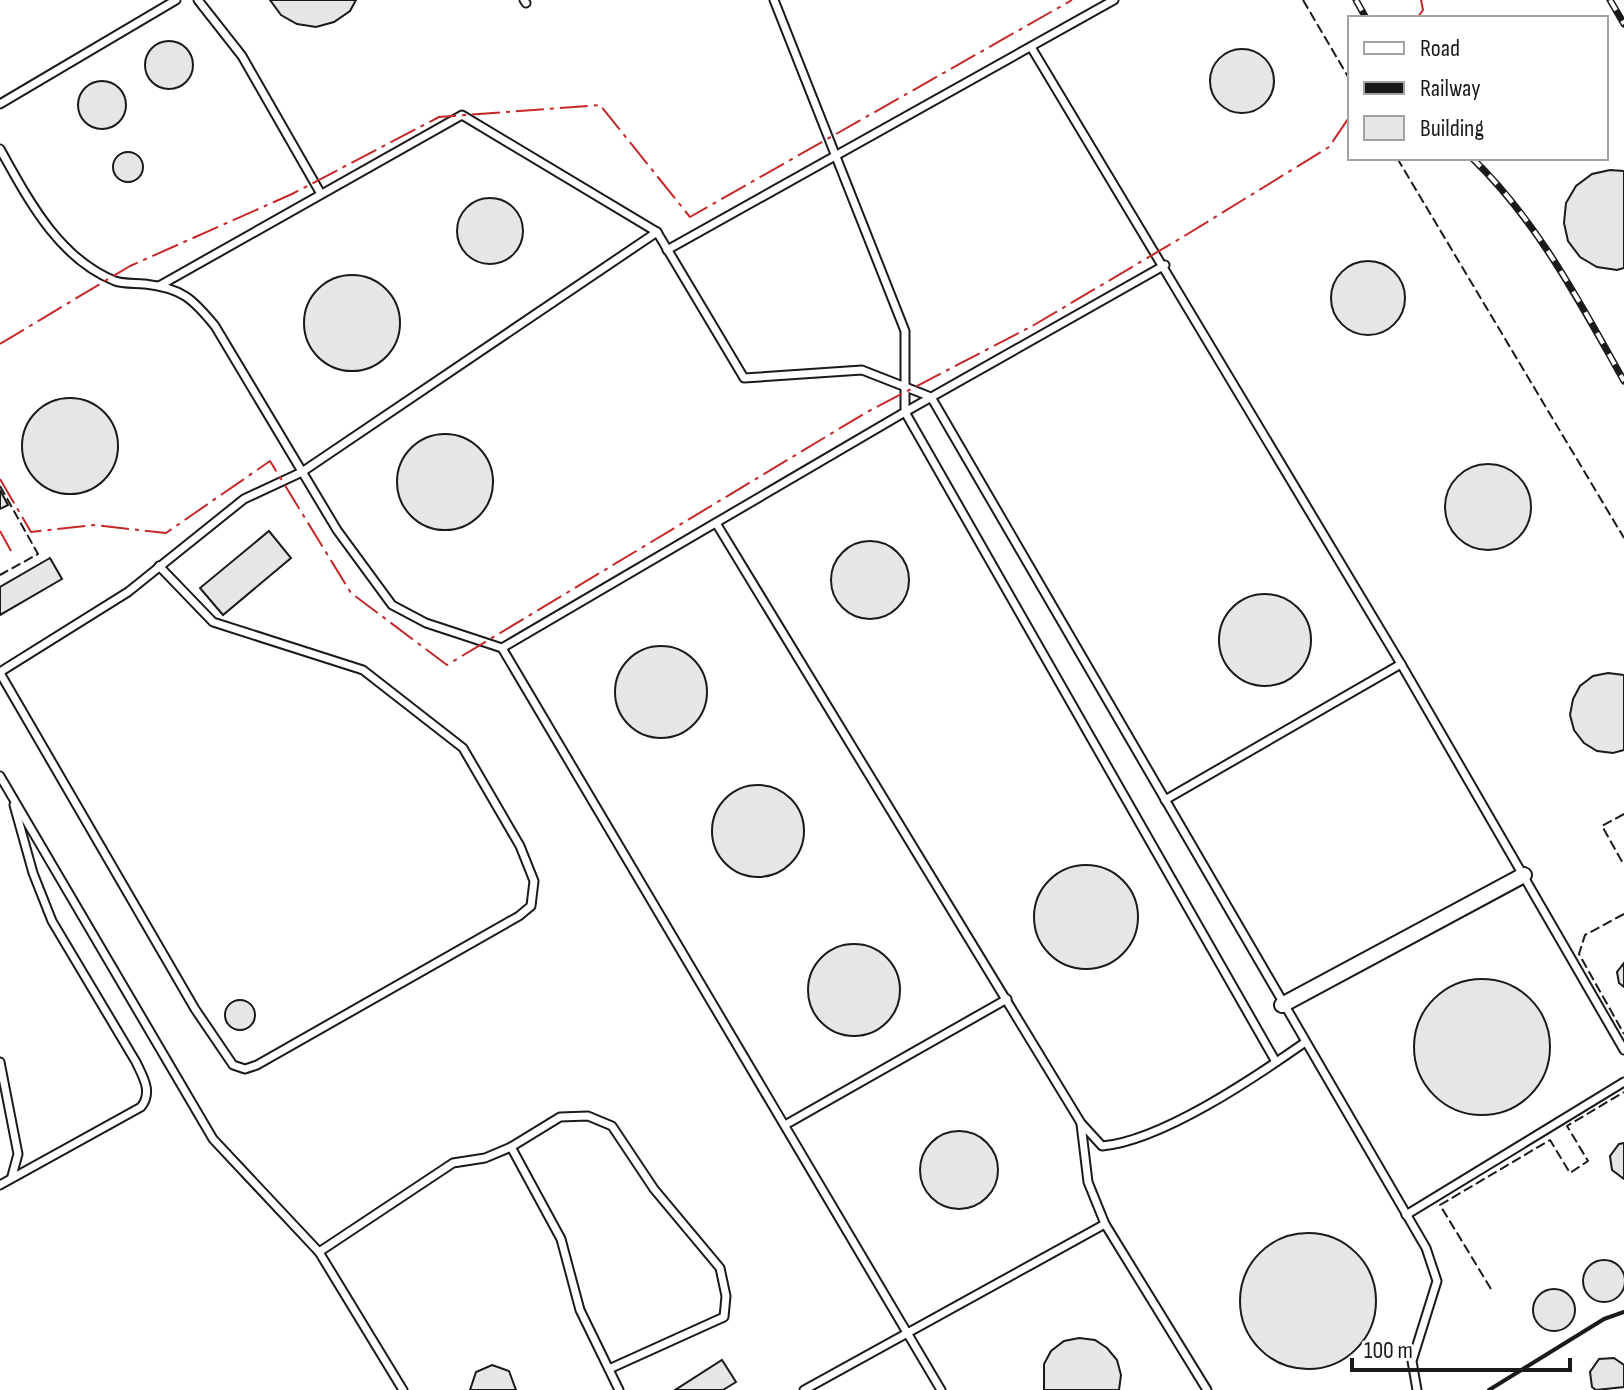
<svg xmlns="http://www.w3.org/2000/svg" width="1624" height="1390" viewBox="0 0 1624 1390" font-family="'Sofia Sans Condensed',sans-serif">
  <rect width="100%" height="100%" fill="#fff"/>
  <g fill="#e6e6e6" stroke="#1a1a1a" stroke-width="2">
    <path d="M270,0H356L350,11L334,22L316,27L297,24L281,15Z"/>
    <circle cx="169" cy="65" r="24"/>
    <circle cx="1242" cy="81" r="32"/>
    <circle cx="102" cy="105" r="24"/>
    <circle cx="128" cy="167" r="15"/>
    <path d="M1610,170L1624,171V268L1617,270L1597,267L1580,257L1568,241L1564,223L1566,203L1576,186L1592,174Z"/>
    <circle cx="490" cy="231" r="33"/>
    <circle cx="1368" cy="298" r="37"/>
    <circle cx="352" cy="323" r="48"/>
    <circle cx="70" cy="446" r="48"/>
    <circle cx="445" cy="482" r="48"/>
    <circle cx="1488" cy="507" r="43"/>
    <path d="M0,490L8,505L0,509Z"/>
    <path d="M269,531L291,558L223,615L200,588Z"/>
    <circle cx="870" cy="580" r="39"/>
    <path d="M50,558L62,579L0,615V587Z"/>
    <circle cx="1265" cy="640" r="46"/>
    <circle cx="661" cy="692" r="46"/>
    <path d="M1608,673L1624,675V750L1613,753L1597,751L1584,743L1574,730L1570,715L1573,699L1580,686L1593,676Z"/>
    <circle cx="758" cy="831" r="46"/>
    <circle cx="1086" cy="917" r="52"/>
    <circle cx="854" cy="990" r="46"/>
    <path d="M1624,963V987L1619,983L1617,972Z"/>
    <circle cx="1482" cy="1047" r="68"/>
    <circle cx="240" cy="1015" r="15"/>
    <circle cx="959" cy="1170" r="39"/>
    <path d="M1624,1143V1179L1612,1170L1610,1156L1619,1144Z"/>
    <circle cx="1308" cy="1301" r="68"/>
    <circle cx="1604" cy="1281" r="21"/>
    <circle cx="1554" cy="1310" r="21"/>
    <path d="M1079,1338L1095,1340L1107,1348L1117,1360L1121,1375L1119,1390H1044V1364L1051,1351L1064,1341Z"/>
    <path d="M1614,1358L1624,1365V1387L1596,1390L1592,1387L1590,1372L1599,1359Z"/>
    <path d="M722,1360L736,1382L723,1390H675Z"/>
    <path d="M492,1365L509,1371L516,1390H470L476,1372Z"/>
  </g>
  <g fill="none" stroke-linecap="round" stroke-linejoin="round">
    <g stroke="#1a1a1a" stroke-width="11">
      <g id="service">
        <path d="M198,0L242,56L321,194"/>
        <path d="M524,0L526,3"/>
        <path d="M774,0L905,331V412L1276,1062"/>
        <path d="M1031,47L1401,664L1624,1050"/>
        <path d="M0,104L176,0"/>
        <path d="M0,149C28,199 58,258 115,281C123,284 135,283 145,284C182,288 193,299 215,326L337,530L392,605L426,623L502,648L941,1390"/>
        <path d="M667,250L1114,0"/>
        <path d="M159,286L462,115L657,232L744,378L862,370L931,397L1426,1248L1437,1281L1412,1361L1417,1390"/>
        <path d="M716,523L1081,1123L1102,1146C1161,1141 1254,1078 1304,1043"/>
        <path d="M502,648L905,412L1165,265"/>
        <path d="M0,672L128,592L244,499L302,472L657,232"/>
        <path d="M0,673L195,1009L233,1065L245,1069L257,1065L519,916L531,906L534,881L520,846L463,748L363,670L213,622L159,566"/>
        <path d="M0,776L213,1139L319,1252L403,1390"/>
        <path d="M1165,800L1401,664"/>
        <path d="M0,1062L18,1154L12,1176"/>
        <path d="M1081,1124L1088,1182L1105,1224L1207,1390"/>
        <path d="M785,1125L1007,999"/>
        <path d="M511,1147L560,1117L588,1116L612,1126L654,1189L720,1268L726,1296L724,1317L609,1369"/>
        <path d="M0,1185L141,1107C153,1092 143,1077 136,1062L52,921L33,873L14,805"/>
        <path d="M1406,1215L1624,1082"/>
        <path d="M319,1252L453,1163L485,1158L511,1147L561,1239L580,1310L619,1390"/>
        <path d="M804,1390L1105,1224"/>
      </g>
    </g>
    <g stroke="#1a1a1a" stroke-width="18">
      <path id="minor" d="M1282,1005L1524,875"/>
    </g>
    <use href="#service" stroke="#fff" stroke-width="7"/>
    <use href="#minor" stroke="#fff" stroke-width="14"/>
    <g stroke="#1a1a1a" stroke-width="7">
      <g id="rail">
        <path d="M1356,0L1366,18"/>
        <path d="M1610,0L1624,24"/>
        <path d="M1472,158C1538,222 1579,301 1624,381"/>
      </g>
    </g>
    <use href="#rail" stroke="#fff" stroke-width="4" stroke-dasharray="12" stroke-linecap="butt"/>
    <g stroke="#1a1a1a" stroke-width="2" stroke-dasharray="10 4" stroke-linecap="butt">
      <path d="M1303,0L1350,80"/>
      <path d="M1397,158L1624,538"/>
      <path d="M0,486L38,554L0,575"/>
      <path d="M1624,814L1602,826L1624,865"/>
      <path d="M1624,914L1585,935L1579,954L1624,1034"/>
      <path d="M1491,1289L1440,1205L1550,1140L1570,1173L1588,1161L1567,1126L1624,1092"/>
    </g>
    <path stroke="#1a1a1a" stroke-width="4" d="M1489,1390L1604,1319L1624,1312"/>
    <g stroke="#c62828" stroke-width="2" stroke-dasharray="28 6 4 6" stroke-linecap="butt">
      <path d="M1417,18L1423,10L1421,0"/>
      <path d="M0,344L130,266L292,194L439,117L600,105L690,217L1072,0"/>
      <path d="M0,479L31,532L94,525L166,533L270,461L351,593L447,665L867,412L1034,325L1186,235L1329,147L1350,116"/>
      <path d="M0,531L11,551"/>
    </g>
  </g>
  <rect x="1348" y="16" width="260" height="144" fill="#ffffff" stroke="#a3a3a3" stroke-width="2"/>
  <rect x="1364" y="42" width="40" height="12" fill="#ffffff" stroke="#a3a3a3" stroke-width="2"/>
  <text x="1420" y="56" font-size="24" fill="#1a1a1a">Road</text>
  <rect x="1364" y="82" width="40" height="12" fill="#1a1a1a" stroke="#a3a3a3" stroke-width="2"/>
  <text x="1420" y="96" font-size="24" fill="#1a1a1a">Railway</text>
  <rect x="1364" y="116" width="40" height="24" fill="#e6e6e6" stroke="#a3a3a3" stroke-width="2"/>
  <text x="1420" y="136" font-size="24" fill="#1a1a1a">Building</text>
  <path d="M1352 1358v12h218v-12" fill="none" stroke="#1a1a1a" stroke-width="4"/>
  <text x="1364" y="1358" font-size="24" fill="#1a1a1a" stroke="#ffffff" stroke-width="6" paint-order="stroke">100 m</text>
</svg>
